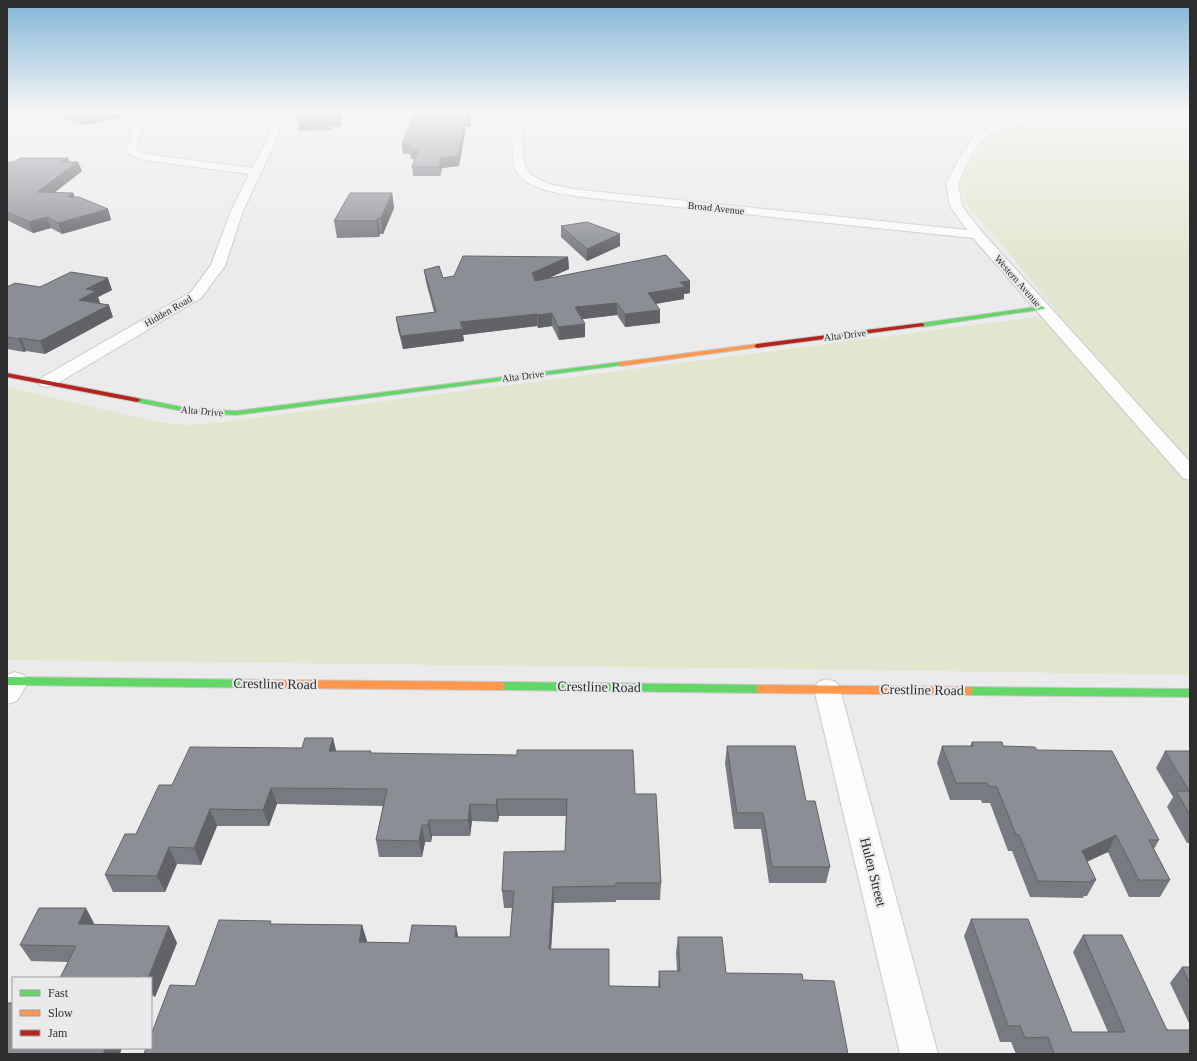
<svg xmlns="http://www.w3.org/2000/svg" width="1197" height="1061" viewBox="0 0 1197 1061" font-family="Georgia,serif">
  <rect width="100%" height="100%" fill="#ebebec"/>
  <path fill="#e1e7ce" d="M1067,111H1190V675L800,669L7,660V387L158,422L186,425L224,422L1059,314L996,237L964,203L961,184L983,139L1003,131Z"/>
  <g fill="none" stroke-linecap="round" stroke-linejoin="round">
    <g stroke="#c9c9ca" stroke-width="2">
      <g id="street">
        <path d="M138,111H147L136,148L138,151L145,154L252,168C260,153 276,129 270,111H279L281,116L280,127L276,140L243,211L225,266L201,298L53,386L47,387L41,386L38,382L41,378L191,292L211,265L231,211L249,174L143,160L130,155L126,148Z"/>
        <path d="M511,111H521C523,129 521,147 525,164C529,185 573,189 591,191L967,230L950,206L946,183L961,155L975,135L990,128L1047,111H1063L996,132L983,139L971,155L958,183L962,206L982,232L1190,462V480L1183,478L973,238L591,198C569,195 518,191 514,164C511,147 514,129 511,111Z"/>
        <path d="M15,672L24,675L28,682L17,701L7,704V675Z"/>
        <path d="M827,679L836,682L840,689L938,1054H900L814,689L818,682Z"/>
      </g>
    </g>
    <g stroke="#c9c9ca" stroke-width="2">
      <g id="fast">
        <path d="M1042,306L1045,308L1044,309L922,327L919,325L922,323Z"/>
        <path d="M621,362L623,363V365L236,415L187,412L137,402L133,400L137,398L187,408L236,411Z"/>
        <path d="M7,677L277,680L281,681L282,684L281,687L277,688L7,685Z"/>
        <path d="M500,682L761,685L765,686L766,689L765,692L761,693L500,690L496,689L495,686L496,683Z"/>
        <path d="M967,687L1190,689V697L967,695L963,694L961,691L963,688Z"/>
      </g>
    </g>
    <g stroke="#c9c9ca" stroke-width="2">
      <g id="slow">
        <path d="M757,344L760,346L759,347L621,366L618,364L621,362Z"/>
        <path d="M277,680L500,682L504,683L505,686L504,689L500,690L277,688L273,687L272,684L273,681Z"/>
        <path d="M761,685L967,687L971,688L973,691L971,694L967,695L761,693L757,692L756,689L757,686Z"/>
      </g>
    </g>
    <g stroke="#c9c9ca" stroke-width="2">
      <g id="jam">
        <path d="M922,323L924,324V326L757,348L754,346L757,344Z"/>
        <path d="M7,373L137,398L141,400L137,402L7,377Z"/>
      </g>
    </g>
    <use href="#street" fill="#fcfcfc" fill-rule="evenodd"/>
    <use href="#fast" fill="#63d668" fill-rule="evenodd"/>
    <use href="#slow" fill="#ff974d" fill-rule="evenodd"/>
    <use href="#jam" fill="#b3261e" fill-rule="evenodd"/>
  </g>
  <g fill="#787a81">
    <path d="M42,111H129L120,118L83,125Z"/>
    <path d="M297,111H342L340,127H331V130L299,131L298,122L299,116Z"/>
    <path d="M470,118L471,127H466L459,166L442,168L440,176H413L412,167L415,159H411L410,154H403L402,145Z"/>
    <path d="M78,162L82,171L54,193H73L75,197L108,209L111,220L62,234L51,228L33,233L7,220V164Z"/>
    <path d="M392,193L394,208L383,234H380L379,237L337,238L334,221Z"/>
    <path d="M561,226L620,234V246L587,261L561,237Z"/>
    <path d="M568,257L569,269L549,278L690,293L684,294V299L656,304L660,323L625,327L617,315L582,319L585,324V337L559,340L552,326L538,328L537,326L463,335L464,341L403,349L398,330L396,317L434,312L426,282L424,270L443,278L454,276Z"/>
    <path d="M7,287L112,290L98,297L100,303L113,317L45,354L26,351L24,352L7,349Z"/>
    <path d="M333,738L336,751H371V753L635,794L661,883L660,900H616V902L554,903L551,949L609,986L658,987L659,971H677L676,953L678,937L726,973L803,980L848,1054L195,986L272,924L362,925L367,942L409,943L456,926L458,937H510L512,908H504L502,891L565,851L566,816H499L498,822L472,821L470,836H432L431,842H425L422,857H379L376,840L383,806L277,804L269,826H217L201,865L177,864L165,892H113L105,875L172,785L302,748Z"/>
    <path d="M972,742L1037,750L1159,840L1154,849L1170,880L1160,897H1129L1108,852L1087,861L1096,880L1087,896H1084L1083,898L1030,897L1012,851H1008L990,803H982L981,800H950L937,763L942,746H970Z"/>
    <path d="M727,746L806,801L830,867L826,883H769L761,829H734L725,763Z"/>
    <path d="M1165,751H1190V843H1187L1167,807L1173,797L1156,768Z"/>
    <path d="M971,919L1072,1032H1108L1073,952L1083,935L1190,1054H1039L1038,1053L1016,1054L1011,1042H1000L964,936Z"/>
    <path d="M95,925L169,926L177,943L155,997L151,995V978H60L68,962L31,961L20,945Z"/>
    <path d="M1182,967H1190V1025L1170,983Z"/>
  </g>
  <g fill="#626369">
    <path d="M105,111H129L120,118L83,125L80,117Z"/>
    <path d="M340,111H342L340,127L339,118Z"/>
    <path d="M466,118H470L471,127H466L459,166L442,168L440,176L439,167L441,158Z"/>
    <path d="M68,158L71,167L78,162L82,171L41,203L37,192L62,162Z"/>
    <path d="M73,193L77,204L68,197Z"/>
    <path d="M392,193L394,208L383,234L381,218Z"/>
    <path d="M108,209L111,220L62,234L58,223Z"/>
    <path d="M47,217L51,228L33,233L29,222Z"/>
    <path d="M378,218L380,234L379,237L376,221Z"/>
    <path d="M620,234V246L587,261V249Z"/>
    <path d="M568,257L569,269L533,285L532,273Z"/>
    <path d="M108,278L112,290L98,297L100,303L79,300L86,289Z"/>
    <path d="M690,281V293L684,294V299L647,305L648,293L680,282Z"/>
    <path d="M617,303V315L575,320V307Z"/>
    <path d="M109,305L113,317L45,354L40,341Z"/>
    <path d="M660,310V323L625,327V314Z"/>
    <path d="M552,313V326L538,328V315Z"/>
    <path d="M537,314V326L463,335L464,341L403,349L401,336L460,322Z"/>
    <path d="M585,324V337L559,340L558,327Z"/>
    <path d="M21,338L26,351L24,352L19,339Z"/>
    <path d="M333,738L337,755L329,751Z"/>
    <path d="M271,788L277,804L269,826L263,810Z"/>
    <path d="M497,799L499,816L498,822L496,805Z"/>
    <path d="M470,804L472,821L470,836L468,820Z"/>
    <path d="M210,809L217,826L201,865L194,848Z"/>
    <path d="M429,820L432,836L431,842L428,825Z"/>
    <path d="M422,825L425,842L422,857L419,841Z"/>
    <path d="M1116,835L1108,852L1074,868L1082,851Z"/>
    <path d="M169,847L177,864L165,892L157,876Z"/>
    <path d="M553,887L554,903L550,966L549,949Z"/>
    <path d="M86,908L95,925L78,924Z"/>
    <path d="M362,925L367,941L363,958L359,942Z"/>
    <path d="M169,926L177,943L155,997L151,989V978H148Z"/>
    <path d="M456,926L459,942L455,937Z"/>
    <path d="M106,1048H122L120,1054H103Z"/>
  </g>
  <g fill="#8c8e96" stroke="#626369">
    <path d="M64,111H105L80,117Z"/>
    <path d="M299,111H340L339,118L330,119V121L298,122Z"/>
    <path d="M415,111H467L470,118H466L458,156L441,158L439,167H412L418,150H410L411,145H402Z"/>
    <path d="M20,158H68L62,162H78L37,192L73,193L68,197H79L108,209L58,223L47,217L29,222L7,212V164L10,162H14Z"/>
    <path d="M350,193H392L381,218H378L376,221H334Z"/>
    <path d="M587,222L620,234L587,249L561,226Z"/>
    <path d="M666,255L690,281L680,282L685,287L648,293L660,310L625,314L617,303L575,307L585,324L558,327L552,313L538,315L537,314L460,322L463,329L401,336L396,317L436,312L424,270L439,266L443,278L454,276L463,256L568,257L532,273L535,281Z"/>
    <path d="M71,272L108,278L86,289L96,291L79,300L109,305L40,341L21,338L19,339L7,337V287L15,283L40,287Z"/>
    <path d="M305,738H333L329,751H371L370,753L517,755V750H633L635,794H656L661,883H616V886L553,887L549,949H609V986L660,987L659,971H680L678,937H722L726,973L802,974L803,980L834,981L848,1054H144L146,1048H151V1035L170,985L195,986L219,920L271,921L270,924L362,925L359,942L409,943L412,925L456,926L455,937H510L514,891H502L504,852L565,851L567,799H497L496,805L470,804L468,820H429L428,825H422L419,841L376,840L387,789L271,788L263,810L210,809L194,848L169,847L157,876L105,875L125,834H136L159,785H172L190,747L302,748Z"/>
    <path d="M972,742H1002L1003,746L1035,747L1037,750L1112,751L1159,840H1149L1170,880H1139L1116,835L1082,851L1096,880H1091L1092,882L1038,881L1019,835H1016L997,787L989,786L987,783H956L942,746H973Z"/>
    <path d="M727,746H795L806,801H815L830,867H772L763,813H737Z"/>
    <path d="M1165,751H1190V815L1176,791H1189Z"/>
    <path d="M39,908H86L78,924L169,926L148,978H140L136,976L135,978H60L76,946L20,945Z"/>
    <path d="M971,919H1028L1072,1032H1125L1083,935H1122L1167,1030H1190V1054H1054L1048,1037L1025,1038L1020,1026H1008Z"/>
    <path d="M1182,967H1190V984Z"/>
    <path d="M7,1003H13V1048H106L103,1054H7Z"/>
  </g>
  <linearGradient id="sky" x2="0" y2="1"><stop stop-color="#81b6d8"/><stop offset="0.43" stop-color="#f6f6f6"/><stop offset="1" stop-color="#f6f6f6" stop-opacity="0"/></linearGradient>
  <rect width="1197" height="260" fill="url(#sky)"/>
  <g text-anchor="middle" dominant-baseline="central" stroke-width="4" stroke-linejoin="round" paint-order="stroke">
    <g font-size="10" fill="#2d2d2e" stroke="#eaeaed">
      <text transform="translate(716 208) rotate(6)">Broad Avenue</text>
      <text transform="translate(1018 281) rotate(49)">Western Avenue</text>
      <text transform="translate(168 311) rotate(-30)">Hidden Road</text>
      <text transform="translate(845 335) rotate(-7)">Alta Drive</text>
      <text transform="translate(523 376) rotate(-7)">Alta Drive</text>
      <text transform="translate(202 411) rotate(5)">Alta Drive</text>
    </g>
    <g font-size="14" fill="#2d2d2e" stroke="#eaeaed">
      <text transform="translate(275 684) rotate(1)">Crestline Road</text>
      <text transform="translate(599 687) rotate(1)">Crestline Road</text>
      <text transform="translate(922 690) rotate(1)">Crestline Road</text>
      <text transform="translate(873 872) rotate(76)">Hulen Street</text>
    </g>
  </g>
  <rect width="1197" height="1061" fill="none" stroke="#2d2d2e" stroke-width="16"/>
  <rect x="12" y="977" width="140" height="72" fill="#eaeaed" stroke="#9e9ea1"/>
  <rect x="20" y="990" width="20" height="6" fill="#63d668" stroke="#9e9ea1"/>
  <text x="48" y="997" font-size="12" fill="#2d2d2e">Fast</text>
  <rect x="20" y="1010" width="20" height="6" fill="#ff974d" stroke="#9e9ea1"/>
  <text x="48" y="1017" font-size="12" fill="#2d2d2e">Slow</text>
  <rect x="20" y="1030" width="20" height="6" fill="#b3261e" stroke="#9e9ea1"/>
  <text x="48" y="1037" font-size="12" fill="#2d2d2e">Jam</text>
</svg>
